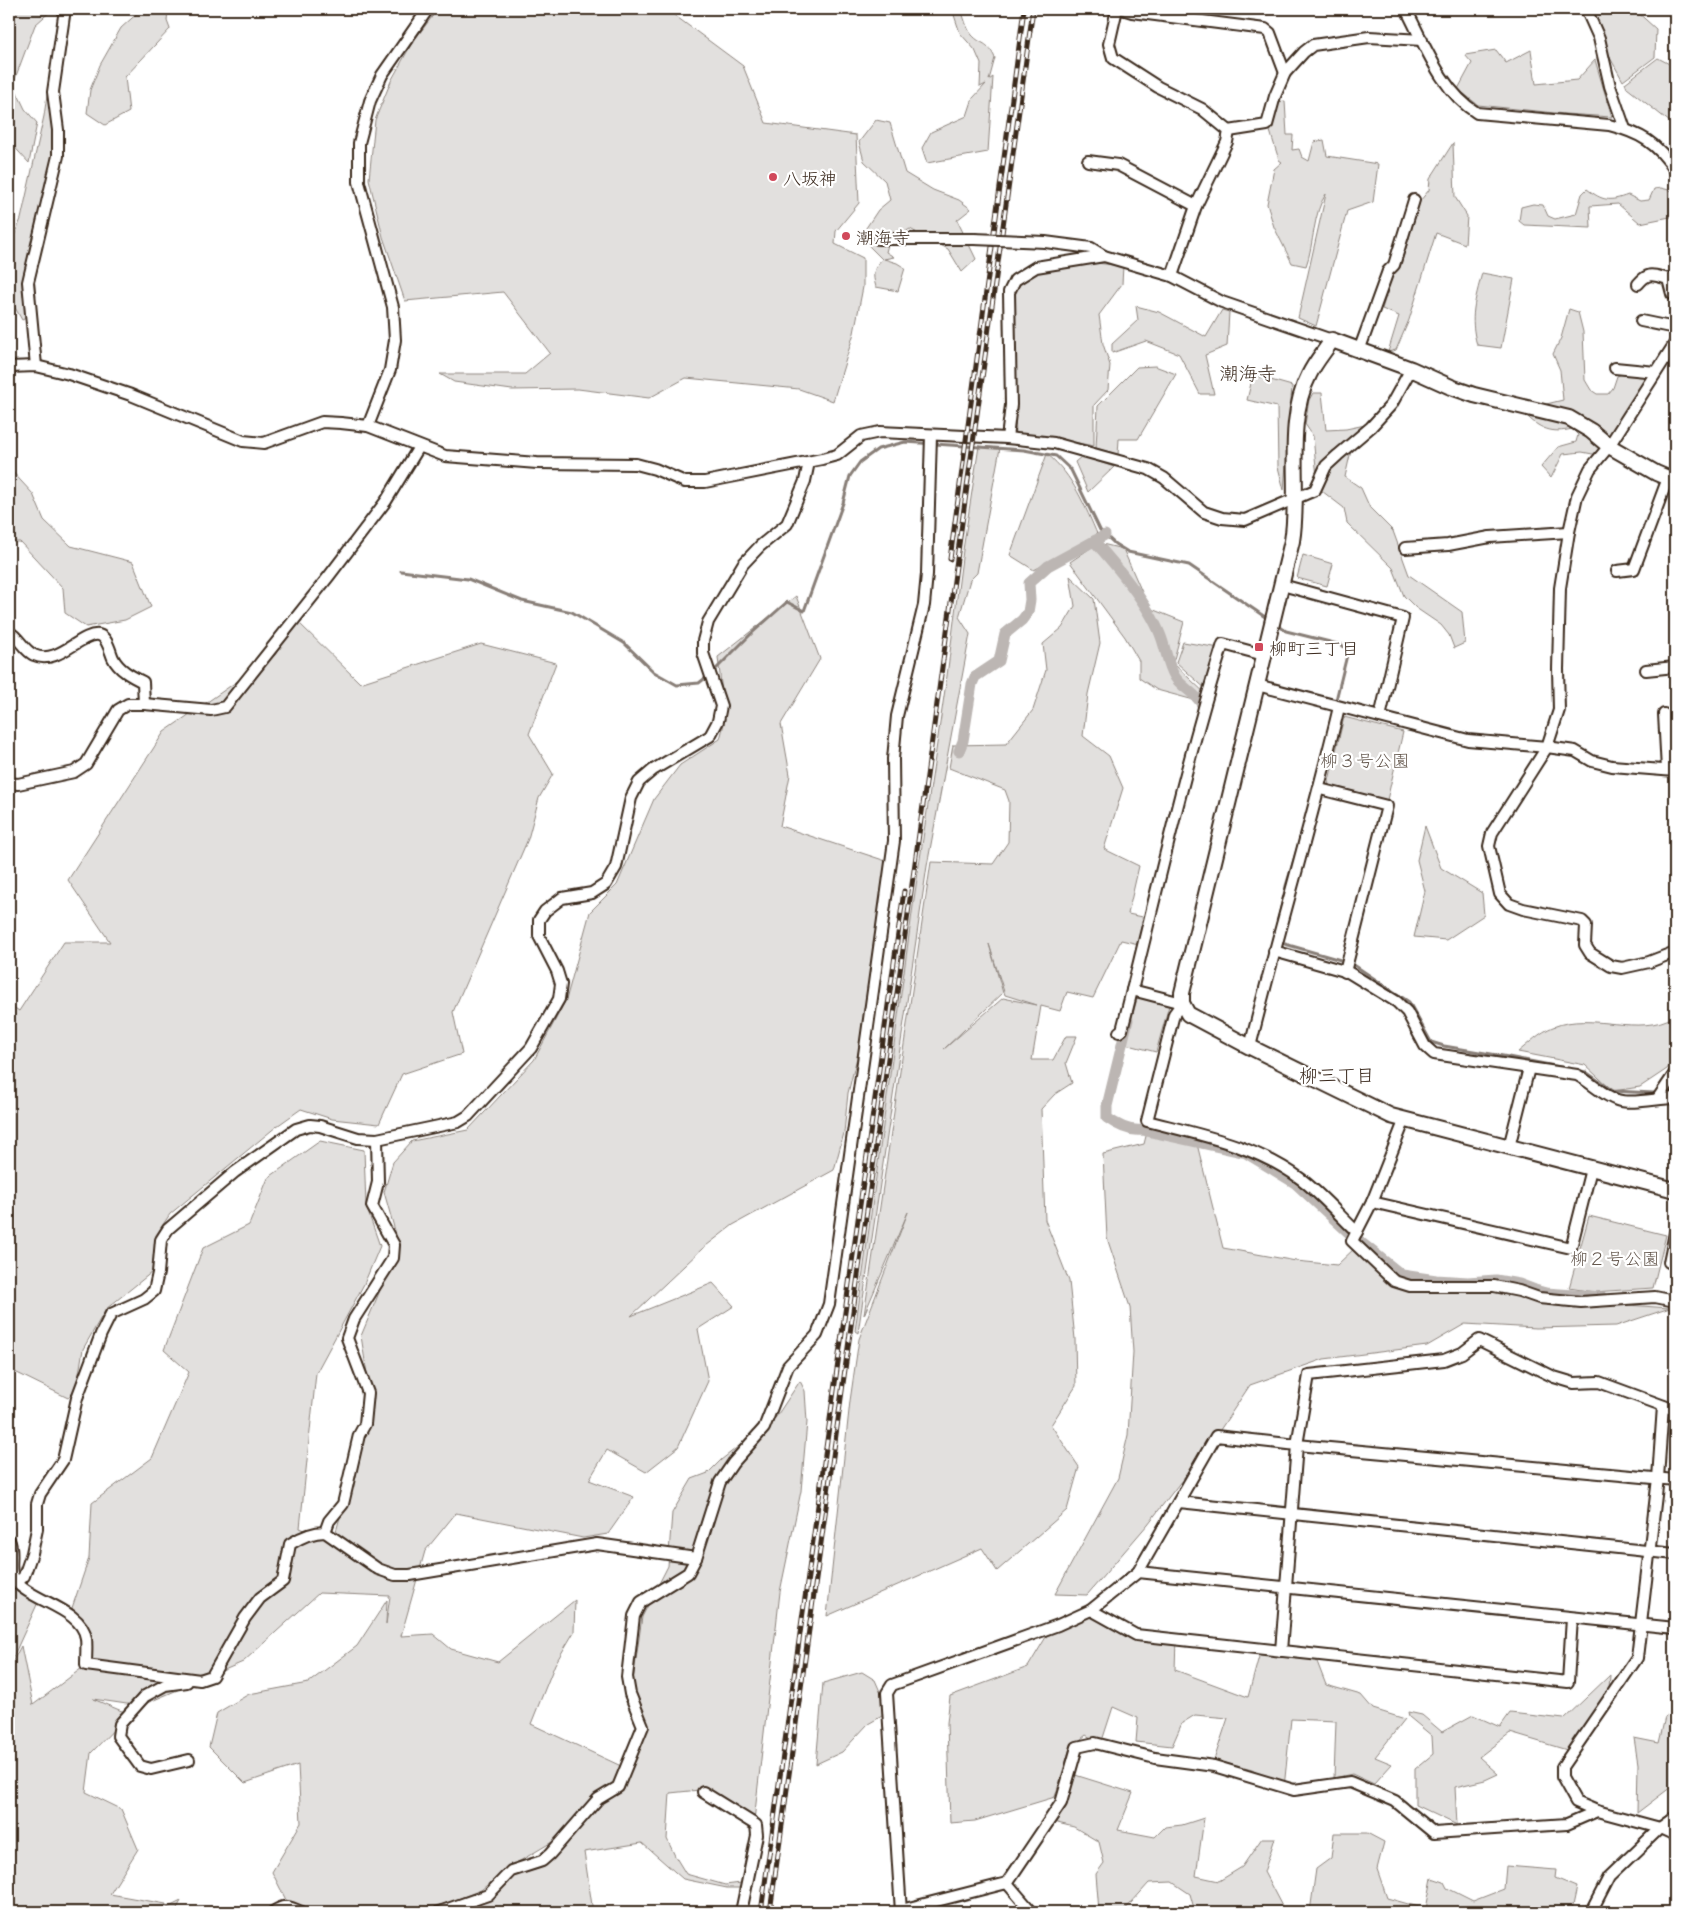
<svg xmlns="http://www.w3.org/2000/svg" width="1684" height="1921" viewBox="0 0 1684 1921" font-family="'Playpen Sans','Klee One',sans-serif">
  <rect width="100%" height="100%" fill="#fff"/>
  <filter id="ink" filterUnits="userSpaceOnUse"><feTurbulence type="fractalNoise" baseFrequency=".02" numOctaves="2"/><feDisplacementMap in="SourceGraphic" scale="10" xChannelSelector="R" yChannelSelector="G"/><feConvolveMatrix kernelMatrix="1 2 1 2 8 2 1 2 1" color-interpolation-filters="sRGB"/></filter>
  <g filter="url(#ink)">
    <g fill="#e2e0de" stroke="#8e857e" fill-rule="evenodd">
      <path d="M9,9H53L35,25L13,84L25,109L37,123L29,163L9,141Z"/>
      <path d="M142,9H168L167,21L170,29L125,77L129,112L105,125L87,113L90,90L100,65L121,28Z"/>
      <path d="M438,9H666L743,66L766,123L856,135L859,203L836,231L835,244L863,258V287L854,333L833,401L799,389L686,378L649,398L578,389L512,390L454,382L440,374H525L550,353L503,292L405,301L383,237L369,179L375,120L391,81L412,43Z"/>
      <path d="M952,9H961C964,17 966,28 972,35C982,46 987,40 995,58L989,80L993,77L988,152L927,163L922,148L931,132L967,116L973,98L986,84L980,87L981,64L975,50L960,33Z"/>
      <path d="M1586,9H1634L1656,29L1655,57L1623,81L1599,38Z"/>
      <path d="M1496,50L1506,63L1531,50L1536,84L1577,80L1595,60L1612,117L1565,114L1478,105L1458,89L1472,63L1465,55Z"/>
      <path d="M1658,58L1675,67V126L1627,88L1625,83Z"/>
      <path d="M49,81H51L52,160L26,268L24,295L26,318L22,320L9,297V248L21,219L44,116Z"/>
      <path d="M1285,101L1287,135H1293L1292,150L1299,149L1302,157L1309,161L1314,142L1324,140L1327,156L1378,164L1373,202L1347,211L1316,326L1298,318L1326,194C1313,212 1314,245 1306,266L1292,263L1274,227L1267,204L1274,169L1282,162L1279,160L1270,131L1276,102Z"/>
      <path d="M876,120L890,123L905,173L933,190L959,200L971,209L957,220L976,259L962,272L948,249L910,229L889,241L886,252L894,257L884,259L897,263L905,268L898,291L876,287C872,274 873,269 882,259L869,246L866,228L878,210L890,200L885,181L864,161L859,142Z"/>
      <path d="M1453,143L1455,197L1467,216L1465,244L1436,233L1409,320L1396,350L1388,352L1399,316L1382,309L1392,276L1400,268L1420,201L1429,190L1430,179Z"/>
      <path d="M1661,188L1673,191L1675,193V216L1640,223L1618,204L1590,206L1591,228L1524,225L1519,221L1521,207L1533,204L1543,205L1548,216L1555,219L1576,214L1582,194L1587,189C1603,201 1609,202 1628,195L1640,201L1649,200L1654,189Z"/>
      <path d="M1096,263L1123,266L1122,284L1099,315L1103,344L1110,365L1108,390L1094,405V446L1062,440L1016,435L1011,318L1016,288L1031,273L1062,265Z"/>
      <path d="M1482,273L1514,279L1501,348L1477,345C1469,317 1475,301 1482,273Z"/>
      <path d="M1136,306L1159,312L1206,337L1222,310L1229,312L1227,346L1205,355L1214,394H1200L1179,354L1146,341L1112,353V344L1138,320Z"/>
      <path d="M1569,309L1578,312L1583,332L1585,380L1591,390L1597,394H1608L1613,388L1617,376L1627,372H1642L1646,377L1640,392L1598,455L1582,452L1563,454L1551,478L1541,467L1558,447L1576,442L1578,435L1572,429C1552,434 1539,429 1525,414L1538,406L1563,400L1560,370L1553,354L1561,338Z"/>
      <path d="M1155,366L1176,374L1138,439H1119L1118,455L1096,448L1098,406L1137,367Z"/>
      <path d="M1253,375L1292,386L1284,490L1278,467L1277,407L1247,400Z"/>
      <path d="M1313,393H1322L1326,430L1346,429L1365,425L1353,442L1345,477L1361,488L1370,508L1393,531L1409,575L1462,612L1465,643L1454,648L1449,635L1441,625L1416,608L1404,596L1393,568L1347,523L1344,508L1318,488L1313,436L1305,424L1309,400Z"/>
      <path d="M979,446L1000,448L977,573L970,580L959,617L970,634L927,866L858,1333L855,1331L913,906L947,676L963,550Z"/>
      <path d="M1047,454C1073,475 1085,506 1098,536L1034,570L1010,555Z"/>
      <path d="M1082,456L1114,467L1088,492L1075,462Z"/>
      <path d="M9,468L33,494L44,520L71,546L133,562L151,607L125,620L86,627L65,613L63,588L20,542H9Z"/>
      <path d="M1098,543L1123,549L1149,608L1184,622L1173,663L1207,695L1205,703L1157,690L1139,678V661L1125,637L1070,562Z"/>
      <path d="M1303,555L1333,564L1327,586L1297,578Z"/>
      <path d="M1070,576L1094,599L1100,643L1088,694L1083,736L1109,756L1123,788L1104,849L1139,866L1128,914L1148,918L1143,945L1121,940L1093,998L1067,992L1060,1011L1041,1006L1032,1060H1053L1066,1036H1077L1066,1063L1072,1083L1055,1094L1041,1109L1045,1220L1069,1281L1075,1339L1076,1386L1051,1425L1079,1467L1067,1510L997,1571L982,1548L827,1616L850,1401L859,1339L908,1212L864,1315L931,862L993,864L1008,842L1009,801L1005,790L949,768L953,745L1006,744L1033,710L1046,670L1043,644L1062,628L1075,606ZM989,944L1005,995L1037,1005L1003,998L944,1049L1003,993Z"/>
      <path d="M796,596L820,659L781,724L790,775L780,826L892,863L874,990L848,1093L844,1133L834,1170L733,1225L702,1249L631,1316L713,1283L734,1306L698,1329L708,1381L678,1447L646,1472L607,1450L589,1480L634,1497L608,1534L583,1538L456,1513L425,1551L401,1636L433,1634L451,1649L498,1662L575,1600L574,1632L555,1664L531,1724L621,1766L643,1726L633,1681L642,1617L668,1566L672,1513L692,1479L708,1473L721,1460L776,1417L800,1381L805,1391L807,1422L801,1491L780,1592L754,1821L709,1789L670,1793L667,1839L675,1856L686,1874L725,1885L741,1883L740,1888H727L683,1879L642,1843L584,1852L593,1912H457L474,1908L489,1900L514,1876L541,1868L559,1851L579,1826L508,1868L481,1890L445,1904L399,1912H311L286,1900L272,1872L301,1823L298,1765L245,1783L209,1747L217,1713L249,1694L308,1683L357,1646L387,1600L386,1624L390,1596L319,1593L243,1662L140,1706L93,1699L129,1714L91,1753L86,1792L121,1809L138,1849L110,1894L166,1904L163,1910L181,1901L175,1912H9V1668L21,1646L33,1705L86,1665L72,1608L89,1558L92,1503L152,1458L189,1372L164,1350L203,1248L249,1225L268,1178L320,1141L364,1150L366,1206L380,1246L364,1284L316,1373L300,1528L333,1542L372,1405L361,1336L399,1245L384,1192L393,1162L412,1141L468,1130L534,1060L566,1000L590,912L617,885L654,799L680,765L720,739L725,720L718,657Z"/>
      <path d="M295,619L360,683L481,644L556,663L529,734L553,774L539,798L528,839L453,1012L462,1054L402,1074L379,1124L332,1119L301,1109L277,1126L170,1214L156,1235L152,1272L106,1309L83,1349L77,1386L68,1398L9,1369V1004L19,1011L64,942H110L68,880L164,732L275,655Z"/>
      <path d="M1183,642L1220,648L1208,691L1176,662Z"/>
      <path d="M1344,717L1403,732L1387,800L1328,785Z"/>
      <path d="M1425,826L1441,868L1482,893L1484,915L1446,940L1414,937L1425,891L1417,860Z"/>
      <path d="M1138,995L1170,1002L1156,1052L1125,1044Z"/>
      <path d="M1675,1016V1058L1667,1069L1640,1087L1613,1091L1585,1065L1518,1052C1528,1044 1540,1032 1553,1027C1592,1011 1638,1038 1675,1016Z"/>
      <path d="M1148,1128L1196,1140L1223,1248L1296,1261L1337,1265L1357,1246L1404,1284L1486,1285L1556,1300L1670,1308L1616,1326L1536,1328L1465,1324L1427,1346L1324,1359L1250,1385L1216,1436L1148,1524L1087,1595L1055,1594L1118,1478L1128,1435L1133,1352L1130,1307L1107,1238L1103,1154L1144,1144Z"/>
      <path d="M1589,1216L1666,1235L1653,1288L1594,1292L1569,1288Z"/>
      <path d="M9,1562L10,1573L40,1598L9,1666Z"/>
      <path d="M1091,1610L1133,1640L1176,1639L1175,1670L1248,1697L1261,1649L1314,1654L1326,1685L1361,1695L1373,1709L1405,1719L1375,1757L1392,1764L1374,1784L1352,1774L1334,1778L1336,1721L1291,1719L1284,1788L1252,1770L1214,1760L1228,1718L1195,1715L1182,1723L1172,1746L1136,1742L1138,1718L1113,1707L1101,1744L1086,1735L1070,1748L1055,1797L975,1821L950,1823L947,1723L950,1696L1028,1667L1052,1627Z"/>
      <path d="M862,1672L875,1680L889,1712L868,1724L842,1752L816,1764L823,1683Z"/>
      <path d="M1610,1675L1609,1690L1567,1750L1510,1733L1479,1757L1498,1774L1485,1780L1455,1787L1457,1825L1415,1805V1769L1433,1754L1432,1736L1409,1717L1408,1712L1422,1715L1442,1732L1473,1715L1500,1727L1510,1713L1564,1719Z"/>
      <path d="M1675,1708V1784L1637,1813L1638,1764L1634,1738L1659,1743L1665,1717Z"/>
      <path d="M1072,1774L1133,1793L1118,1830L1155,1837L1165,1827L1182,1825L1204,1818L1196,1876L1219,1881L1242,1867L1262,1838H1275L1264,1872L1285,1912H1195L1190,1894L1172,1882L1149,1883L1123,1912L1099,1911L1096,1874L1104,1863L1099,1842L1074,1827L1049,1821Z"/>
      <path d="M1334,1833H1367L1384,1842L1377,1869L1387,1898L1426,1909L1432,1878L1444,1882L1447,1888L1473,1901L1504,1889L1506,1866L1556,1870L1555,1878L1577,1887L1572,1910L1568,1912H1310L1316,1869L1331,1858Z"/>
    </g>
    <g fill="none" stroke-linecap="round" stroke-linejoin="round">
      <g stroke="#887e77" stroke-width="3">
        <path d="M401,571L468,579L522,601L572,612L624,643L654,672L677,685L699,683L708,676"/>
        <path d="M1276,624L1286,631L1342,645L1348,651L1335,704"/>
        <path d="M713,672L751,634L787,602L804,611L843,503L850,476L860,462L878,449L905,442L1024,450L1056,456L1071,470L1100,530L1115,544L1128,552L1189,565L1268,619"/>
        <path d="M1273,941L1286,886L1302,833"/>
        <path d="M1278,942L1351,963L1409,1002L1431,1042L1444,1046L1503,1056L1586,1072L1613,1091L1654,1093"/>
        <path d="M1672,1092H1675"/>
      </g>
      <g stroke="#bcb6b3" stroke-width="11">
        <path d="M1094,541C1116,565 1148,604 1160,634C1166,648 1167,664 1175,677C1181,687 1198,695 1202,705C1203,708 1203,713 1203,716"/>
        <path d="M959,751L963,741L972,684L975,677L999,661L1005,634L1022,620L1028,612L1030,600L1029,583L1048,566L1105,535"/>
        <path d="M1128,1020L1107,1106V1118C1117,1125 1129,1132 1142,1130L1246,1153L1295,1183L1348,1232L1402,1275L1436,1280L1468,1282L1496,1280L1519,1284L1535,1290L1546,1293L1602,1297"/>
      </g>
      <g stroke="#3b2a1e" stroke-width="14">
        <g id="street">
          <path d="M1117,9L1109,44L1113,58L1158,87L1202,109L1229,131L1227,142L1196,206L1172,276"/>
          <path d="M1122,9L1132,12L1265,29L1270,33L1285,73"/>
          <path d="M1406,9C1425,45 1441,91 1477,113L1609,125C1641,133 1657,143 1675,170"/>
          <path d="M1586,9L1599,38L1610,86L1625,129"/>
          <path d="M1229,131L1267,125L1275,96L1285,73L1304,52L1313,45L1369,37L1422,40"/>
          <path d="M1088,161L1118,165L1196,206"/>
          <path d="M878,239H974"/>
          <path d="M1045,242L1091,248L1104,256L1172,276L1222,302L1332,340"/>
          <path d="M1638,284C1649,271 1653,275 1668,279L1672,294L1675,295"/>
          <path d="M1641,321L1675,328"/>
          <path d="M1675,343L1609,446L1590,469L1577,496L1569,532L1560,588L1558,669L1559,710L1547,747L1492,833L1489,846L1500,894L1509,904L1523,909L1582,921L1586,925L1585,945L1590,953L1611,966L1622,968L1649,962L1675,952"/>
          <path d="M1360,348L1388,271L1394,265L1414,200"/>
          <path d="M36,366L28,282L58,156V130L53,92L65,9"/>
          <path d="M9,367L36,366L69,374L131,395L243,441L264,443L322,422L341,423L368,426L445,456L537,463L636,464L655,469L685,482H705L822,459L837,455L861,436L880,432L1007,438L1054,443L1148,469L1164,478L1204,512L1222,518L1245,520L1315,490L1326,466L1338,455L1371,427L1391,405L1411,369"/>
          <path d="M1615,368L1656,372"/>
          <path d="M368,426L390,370L395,340L393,307L359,182V143L370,101L382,75L428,9"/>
          <path d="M1007,438L1011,405L1009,292L1015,280L1036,267L1104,256"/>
          <path d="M1405,548L1448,545L1490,537L1569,532"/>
          <path d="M1617,571L1634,569L1668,478"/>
          <path d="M1282,585L1403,618L1380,717"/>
          <path d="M9,632C19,637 24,651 34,655C58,666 81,632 99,635C107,637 110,651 113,658C119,670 131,676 143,682L144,704"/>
          <path d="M1646,670L1675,667"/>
          <path d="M1257,685L1468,740L1547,747L1575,751L1592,761L1612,766L1675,771"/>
          <path d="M1664,714L1667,770"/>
          <path d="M9,783L18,784L74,772L86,764L118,710L128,704H144L211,710L225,707L329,576L386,501L419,447"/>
          <path d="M1320,789L1387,806L1345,972"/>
          <path d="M1274,951L1348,972L1397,1002L1407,1012L1425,1046L1434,1054L1577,1075C1591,1082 1602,1095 1617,1100C1632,1105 1658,1098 1675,1098"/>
          <path d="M1132,990L1182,1003L1174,1014L1147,1121C1201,1135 1255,1145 1301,1179C1321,1194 1338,1214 1357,1232"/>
          <path d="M1119,1032L1122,1030C1155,901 1183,771 1223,644L1264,655"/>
          <path d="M1250,1047C1278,933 1312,821 1339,707"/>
          <path d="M1658,1098L1675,1073"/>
          <path d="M1405,1119L1372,1202L1352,1241L1394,1281L1410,1286H1494L1519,1291L1539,1298L1581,1302L1655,1297L1675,1301"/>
          <path d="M1509,1147L1529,1068"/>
          <path d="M1372,1202L1571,1248L1591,1169"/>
          <path d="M1675,1233L1669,1262L1675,1264"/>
          <path d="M1179,1502L1675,1554"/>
          <path d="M325,1532L329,1521L343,1504L359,1435L365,1424L368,1393L347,1338L354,1319L393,1258L394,1245L372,1206L378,1182L377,1139"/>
          <path d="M9,1540C16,1555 5,1571 18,1584C36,1602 82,1610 86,1638C87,1646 86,1656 86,1665L200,1680L212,1676L245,1618L260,1598L283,1581L290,1544C301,1537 312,1532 325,1532L378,1569L395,1575H410L597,1544L696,1558"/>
          <path d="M1138,1572L1675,1628"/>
          <path d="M17,1583L24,1576L32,1553L37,1529V1504L40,1494L63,1460L77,1398L101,1334L111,1314L144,1299L154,1291L158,1273L161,1240L168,1229L235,1172L296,1129L310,1125L320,1126L358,1138L377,1139L458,1122L468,1116L531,1048L559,999L561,984L557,971L539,936V920L545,911L562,898L592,893L606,884L616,867L631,798L639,782L653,770L710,736L718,721L721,706L703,653V641L708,622L743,564L760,546L787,524L805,481L809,462"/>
          <path d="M1091,1610L1136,1635L1568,1682L1572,1618"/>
          <path d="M1281,1651L1297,1445L1309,1375L1444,1360L1462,1353L1479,1340L1554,1377L1574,1383L1599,1382L1675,1410"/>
          <path d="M187,1682L165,1685L145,1696L120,1724L118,1736L140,1766L151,1769L189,1760"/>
          <path d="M703,1792L756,1825L757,1835L741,1912"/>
          <path d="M1597,1811L1576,1802L1562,1777V1767L1637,1658L1658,1478L1663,1406"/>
          <path d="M1007,1883L1061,1803L1077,1747L1095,1743L1155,1758L1214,1766L1294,1790L1350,1782L1395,1801L1434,1833L1567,1824L1597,1811L1660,1828L1675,1835"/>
          <path d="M901,1910L1007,1883L1032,1912"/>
          <path d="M273,1912C286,1903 288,1907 302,1912"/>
          <path d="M439,1912L488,1895L511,1871L542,1861L550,1854L598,1799L618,1787L643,1726L630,1694L627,1677L634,1616L641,1602L688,1573L696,1558L720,1482L733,1463L764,1428L788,1366L817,1335L829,1304L894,841L893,759L897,716L924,605L927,574L931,435"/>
          <path d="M901,1912L887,1693L892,1685L1058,1625L1091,1610L1138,1572L1216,1436L1297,1445L1675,1480"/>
          <path d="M1591,1912L1609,1877L1660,1828L1675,1817"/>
        </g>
      </g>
      <g stroke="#3b2a1e" stroke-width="18">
        <path id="secondary" d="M1675,481L1656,473L1609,446L1591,431L1569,418L1474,395L1451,387L1411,369L1332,340C1325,351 1315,362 1309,375C1284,423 1301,488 1292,541L1182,993V1003L1188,1014L1250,1047L1391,1116L1675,1190"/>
      </g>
      <use href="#street" stroke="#fff" stroke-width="10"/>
      <use href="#secondary" stroke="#fff" stroke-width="14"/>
      <g stroke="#3b2a1e" stroke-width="5">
        <g id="rail">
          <path d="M950,559L1024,9"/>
          <path d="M761,1912L904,891"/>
          <path d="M770,1912L1033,9"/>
        </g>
      </g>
      <use href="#rail" stroke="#fff" stroke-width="3" stroke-dasharray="9" stroke-linecap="butt"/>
      <g stroke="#3b2a1e" stroke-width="14" stroke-linecap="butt">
        <path id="street-bridge" d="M974,239L1045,242"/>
      </g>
      <use href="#street-bridge" stroke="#fff" stroke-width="10"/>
    </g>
  </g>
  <g fill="#d1495b" stroke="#fff" stroke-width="2">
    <circle cx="773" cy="177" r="5"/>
    <circle cx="846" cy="236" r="5"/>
    <rect x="1254" y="642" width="10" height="10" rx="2.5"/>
  </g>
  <g text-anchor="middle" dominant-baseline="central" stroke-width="4.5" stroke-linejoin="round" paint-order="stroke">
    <g font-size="18" fill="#3b2a1e" stroke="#fff" text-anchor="start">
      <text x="783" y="177">八坂神</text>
      <text x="856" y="236">潮海寺</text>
      <text x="1269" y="647">柳町三丁目</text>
    </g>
    <g font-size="18" fill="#65584e" stroke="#fff">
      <text x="1365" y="759">柳３号公園</text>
      <text x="1615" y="1257">柳２号公園</text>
    </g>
    <g font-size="19" fill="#3b2a1e" stroke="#fff">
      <text x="1248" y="372">潮海寺</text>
      <text x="1337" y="1074">柳三丁目</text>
    </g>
  </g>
  <rect width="1684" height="1921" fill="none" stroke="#fff" stroke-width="30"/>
  <rect x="15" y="15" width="1654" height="1891" fill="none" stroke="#3b2a1e" stroke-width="2" filter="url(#ink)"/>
</svg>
